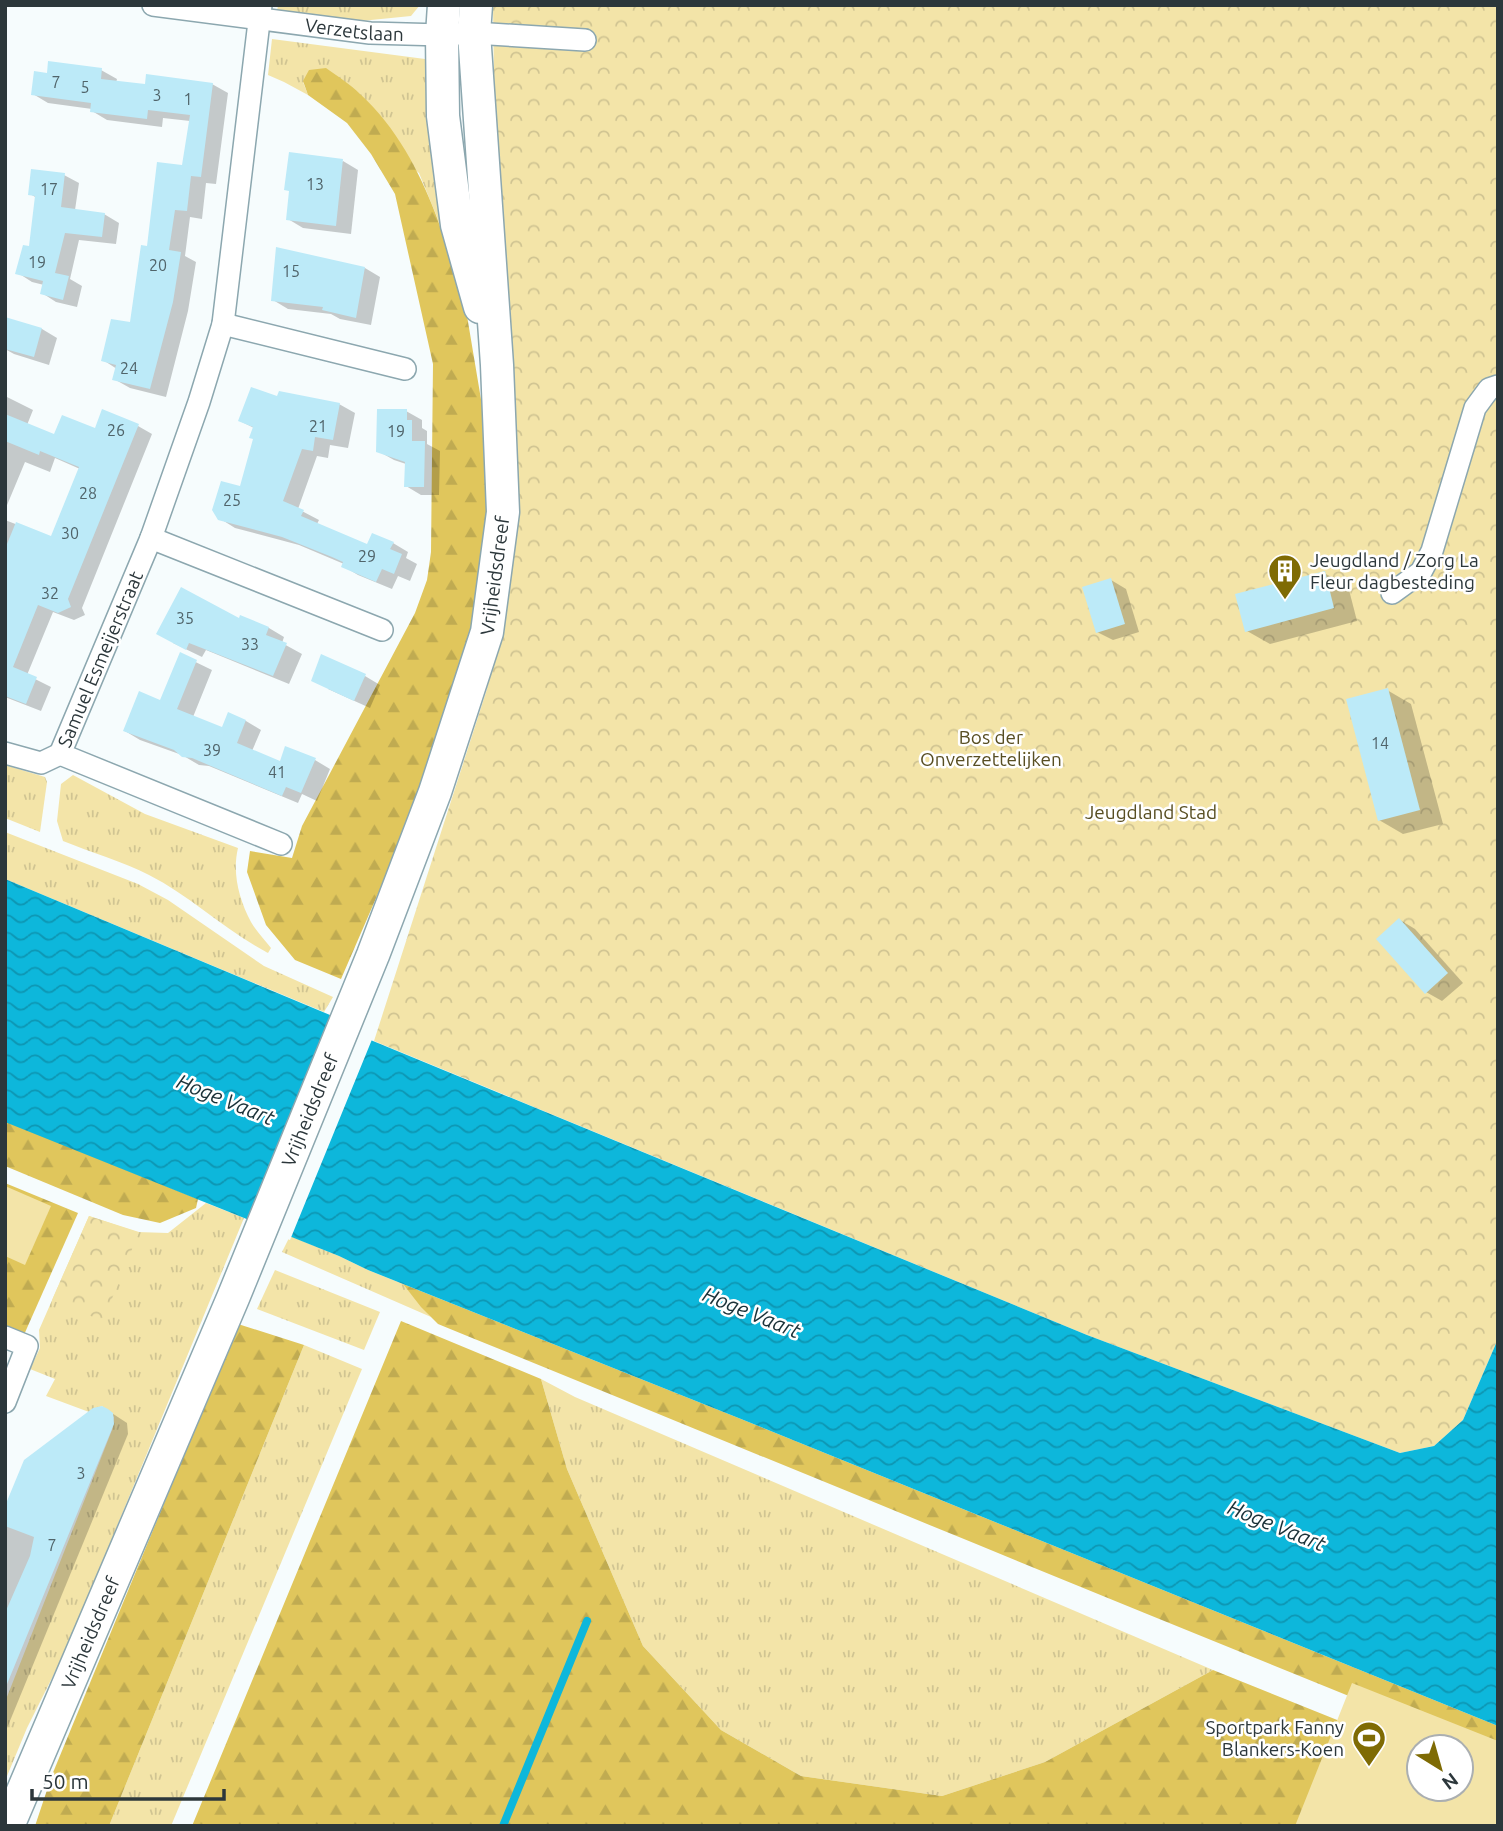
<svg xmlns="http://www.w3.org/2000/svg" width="1503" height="1831" viewBox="0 0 1503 1831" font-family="Ubuntu,sans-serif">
  <defs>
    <pattern id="grass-tufts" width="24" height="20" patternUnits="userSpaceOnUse" patternTransform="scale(1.75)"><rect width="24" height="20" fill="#f3e4a8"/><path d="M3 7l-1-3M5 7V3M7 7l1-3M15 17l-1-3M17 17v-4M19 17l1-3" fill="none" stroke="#d0c492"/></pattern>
    <pattern id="forest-firs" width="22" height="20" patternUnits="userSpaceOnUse" patternTransform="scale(1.75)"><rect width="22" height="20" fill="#e0c65c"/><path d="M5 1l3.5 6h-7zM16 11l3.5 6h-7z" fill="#c0ab51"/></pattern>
    <pattern id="park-crowns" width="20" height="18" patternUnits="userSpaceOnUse" patternTransform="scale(1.75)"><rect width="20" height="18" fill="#f3e4a8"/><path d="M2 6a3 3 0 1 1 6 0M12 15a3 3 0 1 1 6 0" fill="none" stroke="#d0c492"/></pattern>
    <pattern id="water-waves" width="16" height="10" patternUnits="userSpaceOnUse" patternTransform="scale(1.75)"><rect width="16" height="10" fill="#0db7db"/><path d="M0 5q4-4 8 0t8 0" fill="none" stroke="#0d96b3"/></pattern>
  </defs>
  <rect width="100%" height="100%" fill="#f6fcfd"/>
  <g fill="url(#grass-tufts)">
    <path d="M278,5H420L411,16L361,21L277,11Z"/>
    <path d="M272,39L425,59L460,274L452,266L437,217L419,173L303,82L308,95L284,82L268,75Z"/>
    <path d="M5,765L45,777L47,782L40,832L5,818Z"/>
    <path d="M73,775L145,814L238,848C232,873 239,899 251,922C256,931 265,940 271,948L268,953C226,931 192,897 149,875C124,862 90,852 63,841L57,821L61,784Z"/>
    <path d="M5,832L138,884L168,900L264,966L333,997L324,1012L5,879Z"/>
    <path d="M206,1203L244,1218L66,1650L27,1728L5,1781V1702L112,1430L114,1417L102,1406L89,1412L46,1396L55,1379L30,1369L40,1348L39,1330L89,1216L137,1232L168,1233Z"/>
    <path d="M290,1236L339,1256L368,1270L403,1284L431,1317L282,1252Z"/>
    <path d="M275,1270L380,1312L364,1350L257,1309Z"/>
    <path d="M304,1345L362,1369L171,1826H109Z"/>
    <path d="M541,1379L575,1397L1213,1670L1045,1762L942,1796L801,1776L721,1730L643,1646L567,1469Z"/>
  </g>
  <g fill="url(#forest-firs)">
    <path d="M326,68C337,76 350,84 360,94C396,127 419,170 436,215C444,235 446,258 460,274L493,471L484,592L429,776L341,979L295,960L266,925L247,872L250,851L292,858L302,826L415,613L427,580L431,552L433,364L395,194L371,154L347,123L308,95L303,81L309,70Z"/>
    <path d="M5,1121L198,1199L196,1208L160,1223L123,1215L5,1166Z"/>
    <path d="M5,1183L78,1213L23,1337L5,1329Z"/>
    <path d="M403,1284L741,1419L1498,1726V1756C1144,1614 792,1468 438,1324L421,1307Z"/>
    <path d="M401,1321L541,1379L567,1469L643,1646L721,1730L801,1776L942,1796L1045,1762L1213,1670L1382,1738L1419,1789H1461L1498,1782V1826H192Z"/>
    <path d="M238,1324L304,1345L109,1826H35L52,1775Z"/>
  </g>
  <g fill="url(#park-crowns)">
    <path d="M493,5H1498V1339L1463,1420L1434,1446L1400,1453L1087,1335L374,1041L487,689L516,516L517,446L488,110L494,81Z"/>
    <path d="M89,1216L139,1232L103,1321L52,1300Z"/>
  </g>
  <g fill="#f3e4a8" fill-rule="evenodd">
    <path d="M5,1186L51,1206L25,1265L5,1256Z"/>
    <path d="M1352,1683L1498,1741V1826H1295ZM1419,1747H1461V1789H1419Z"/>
  </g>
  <path fill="url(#water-waves)" d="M5,879L330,1015L356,1034L1087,1335L1400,1453L1434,1446L1463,1420L1498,1339V1726L741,1419L368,1270L339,1256L5,1122Z"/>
  <path fill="#f6fcfd" d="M333,1012L357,1031L373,1037L290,1240L246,1222Z"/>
  <g fill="#0003">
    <path d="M101,70L117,79L116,83L146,86L212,84L228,93L216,184L206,183L202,219L190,217L185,256L196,262L188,311L166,397L130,388L114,379L117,369L103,360L131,324L148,248L184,167L190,121L163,118L162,127L107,120L92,111V109L48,103L33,94L48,74Z"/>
    <path d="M343,161L358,170L351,234L303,228L288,219Z"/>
    <path d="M64,175L79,183L75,210L104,214L119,223L116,244L79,240L70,279L82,286L77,307L56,302L42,293L44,285L32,282L18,273L31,248L37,198L30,194Z"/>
    <path d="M365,268L380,277L371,325L340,319L331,314L288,309L273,300Z"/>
    <path d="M13,321L42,329L57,338L49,365L14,354L5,349V325Z"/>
    <path d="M5,396L33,410L27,425L55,437L138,426L152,434L82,608L85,615L74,620L53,612L27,675L51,687L41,711L5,697V520L52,538L80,469L55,458L50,472L25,462L5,510Z"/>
    <path d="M278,398L339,404L355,413L348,448L330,445L328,458L317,456L298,509L319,520L317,524L368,546L393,543L408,552L406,558L417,564L410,581L398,576L392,589L358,575L343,566L344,564L299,545L235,528L219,518L241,488L255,439L254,428L240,421Z"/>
    <path d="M406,411L422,420V428L427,431V444L440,451L439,495H421L406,486V464L394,460L378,451Z"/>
    <path d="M1324,573L1348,586L1357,621L1270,644L1247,631Z"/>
    <path d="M1111,580L1126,589L1139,632L1113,640L1097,632Z"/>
    <path d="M241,617L269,628L284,637L282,643L302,654L289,684L206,650L202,657L173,643L240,620Z"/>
    <path d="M181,655L212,670L193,717L223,729L229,715L246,721L261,730L252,751L281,763L315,760L330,769L317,801L302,794L298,803L209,766L199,765L182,755L140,740L125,731L161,702Z"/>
    <path d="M365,676L380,685L370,708L328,689Z"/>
    <path d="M1387,690L1411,704L1443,824L1403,834L1379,820Z"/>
    <path d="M1400,920L1415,929L1463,983L1442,1001L1426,992Z"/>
    <path d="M104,1408L127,1423L128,1434L5,1733V1510Z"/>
  </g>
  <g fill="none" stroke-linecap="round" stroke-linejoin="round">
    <path stroke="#0db7db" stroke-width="8" d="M503,1826L587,1621"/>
  </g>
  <g fill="#bceaf8">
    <path d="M48,61L102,68L101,79L145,84L146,74L213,83L201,177L191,176L187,211L175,210L169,250L181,252L173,302L150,389L112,380L116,365L101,361L111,319L130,322L141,245L147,246L157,162L182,165L190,115L148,110L147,119L90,112L91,103L31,95L34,71L47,73Z"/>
    <path d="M289,152L343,159L336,226L286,220L289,191L284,190Z"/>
    <path d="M31,169L65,173L61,207L105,213L102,237L65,233L55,273L69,276L63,300L40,294L43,281L15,274L23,245L29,246L35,196L28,195Z"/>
    <path d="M276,247L365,267L356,318L322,310L323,307L271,301Z"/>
    <path d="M5,317L42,328L34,357L5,349Z"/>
    <path d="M251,387L277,396L279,391L340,403L333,440L315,437L313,451L302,449L283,501L304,510L301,516L367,544L372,533L394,542L390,549L402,554L394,574L382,569L376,582L341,567L343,562L332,557L282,537L218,520L212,510L221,481L240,486L253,439L249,438L253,427L238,421Z"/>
    <path d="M102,409L139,424L68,599L71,607L58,613L38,605L13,667L37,677L26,704L5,696V549L16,522L51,536L79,467L40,451L39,455L5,441V414L54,434L62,415L95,428Z"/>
    <path d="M377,409H407V420H412V441H425L424,487H404L405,462L376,452Z"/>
    <path d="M1325,571L1334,608L1245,632L1235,594Z"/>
    <path d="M1111,578L1125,624L1096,633L1082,587Z"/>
    <path d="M181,587L239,618L240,615L269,627L266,635L287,643L273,676L189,643L186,650L156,634Z"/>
    <path d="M180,652L197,660L177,709L222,727L228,712L246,720L237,743L280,761L285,746L316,758L301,793L286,787L282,796L192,758L182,757L174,750L123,731L139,691L160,700Z"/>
    <path d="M321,654L366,674L354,701L311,681Z"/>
    <path d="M1388,688L1420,810L1378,821L1346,699Z"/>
    <path d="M1399,918L1448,973L1425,994L1376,939Z"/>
    <path d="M102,1406L108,1409L113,1413L114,1424L5,1689V1613L30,1556L34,1537L5,1526V1506L24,1460L93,1408Z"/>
  </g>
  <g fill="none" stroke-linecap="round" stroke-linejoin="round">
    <g stroke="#8ca7af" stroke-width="24">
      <g id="street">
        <path id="s1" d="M153,5L370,33L442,35L474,33L585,40"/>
        <path d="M261,5L223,324L199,402L151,538L60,754L281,844"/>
        <path d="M223,324L405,369"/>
        <path d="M151,538L382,630"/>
        <path d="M1392,593L1421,572L1432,551L1475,408L1489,389L1498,386"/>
        <path d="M5,753L41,763L60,754"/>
        <path d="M5,1337L27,1346L5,1402"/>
      </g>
    </g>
    <g stroke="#8ca7af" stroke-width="35">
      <g id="secondary">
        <path d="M444,5L442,35L443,116L457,225L480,307"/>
        <path id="s2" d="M8,1826L233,1298L373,955L435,792L487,632L503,512L497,365L474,33L476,5"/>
      </g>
    </g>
    <use href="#street" stroke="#fff" stroke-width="21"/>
    <use href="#secondary" stroke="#fff" stroke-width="32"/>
  </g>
  <defs>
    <g id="building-pin" transform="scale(1.75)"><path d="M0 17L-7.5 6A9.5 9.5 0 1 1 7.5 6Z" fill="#7f6b04" stroke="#fff"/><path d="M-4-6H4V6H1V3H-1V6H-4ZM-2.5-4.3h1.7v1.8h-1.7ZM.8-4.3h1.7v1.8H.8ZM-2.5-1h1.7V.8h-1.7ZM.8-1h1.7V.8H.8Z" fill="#fff"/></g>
    <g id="stadium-pin" transform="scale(1.75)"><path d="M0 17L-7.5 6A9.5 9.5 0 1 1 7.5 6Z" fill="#7f6b04" stroke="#fff"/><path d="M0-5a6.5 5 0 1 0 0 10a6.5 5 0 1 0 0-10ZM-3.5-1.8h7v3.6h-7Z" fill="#fff"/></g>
  </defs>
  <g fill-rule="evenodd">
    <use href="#building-pin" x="1285" y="571"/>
    <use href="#stadium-pin" x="1369" y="1738"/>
  </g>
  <g text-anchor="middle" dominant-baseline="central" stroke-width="5" stroke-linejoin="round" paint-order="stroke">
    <g font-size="16" fill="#50646a">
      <text x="56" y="82">7</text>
      <text x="85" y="87">5</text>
      <text x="157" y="95">3</text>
      <text x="188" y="99">1</text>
      <text x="315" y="184">13</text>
      <text x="49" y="189">17</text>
      <text x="37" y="262">19</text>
      <text x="158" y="265">20</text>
      <text x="291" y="271">15</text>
      <text x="129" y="368">24</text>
      <text x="318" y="426">21</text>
      <text x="116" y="430">26</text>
      <text x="396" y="431">19</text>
      <text x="88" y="493">28</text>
      <text x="232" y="500">25</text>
      <text x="70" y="533">30</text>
      <text x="367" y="556">29</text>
      <text x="50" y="593">32</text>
      <text x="185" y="618">35</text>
      <text x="250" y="644">33</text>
      <text x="1380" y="743">14</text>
      <text x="212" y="750">39</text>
      <text x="277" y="772">41</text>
      <text x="81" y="1473">3</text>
      <text x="52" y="1545">7</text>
    </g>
    <g font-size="19" fill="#2c373b" stroke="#fff">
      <text stroke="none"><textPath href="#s1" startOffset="203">Verzetslaan</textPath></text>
      <text stroke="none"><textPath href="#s2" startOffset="1344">Vrijheidsdreef</textPath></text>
      <text transform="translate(100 659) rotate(-67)">Samuel Esmeijerstraat</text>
      <text stroke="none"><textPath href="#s2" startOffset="777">Vrijheidsdreef</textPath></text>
      <text stroke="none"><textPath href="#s2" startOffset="210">Vrijheidsdreef</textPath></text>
    </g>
    <g font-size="19" fill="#2c373b" stroke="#fff" text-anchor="start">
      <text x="1310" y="560">Jeugdland / Zorg La<tspan x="1310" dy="22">Fleur dagbesteding</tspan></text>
      <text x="1344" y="1727" text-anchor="end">Sportpark Fanny<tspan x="1344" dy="22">Blankers-Koen</tspan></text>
    </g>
    <g font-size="19" fill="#584e22" stroke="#fff">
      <text x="991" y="737">Bos der<tspan x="991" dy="22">Onverzettelijken</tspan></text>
      <text x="1151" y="812">Jeugdland Stad</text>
    </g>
    <g font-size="21" font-style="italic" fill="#1a3138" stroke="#fff">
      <text transform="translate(226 1099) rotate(22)">Hoge Vaart</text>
      <text transform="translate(752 1312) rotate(22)">Hoge Vaart</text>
      <text transform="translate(1277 1525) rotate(22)">Hoge Vaart</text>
    </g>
  </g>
  <rect width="1503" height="1831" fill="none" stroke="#2c373b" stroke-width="14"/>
  <g transform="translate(1440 1768) rotate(143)"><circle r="33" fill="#ffffff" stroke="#abafb1" stroke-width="2"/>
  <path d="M0-5L12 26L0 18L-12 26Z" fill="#7f6b04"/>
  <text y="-10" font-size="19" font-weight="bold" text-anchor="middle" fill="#2c373b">N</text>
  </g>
  <path d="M32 1789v10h192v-10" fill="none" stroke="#2c373b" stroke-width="3.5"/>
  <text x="42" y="1789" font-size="21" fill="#2c373b" stroke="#ffffff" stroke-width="5" paint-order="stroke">50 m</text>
</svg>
